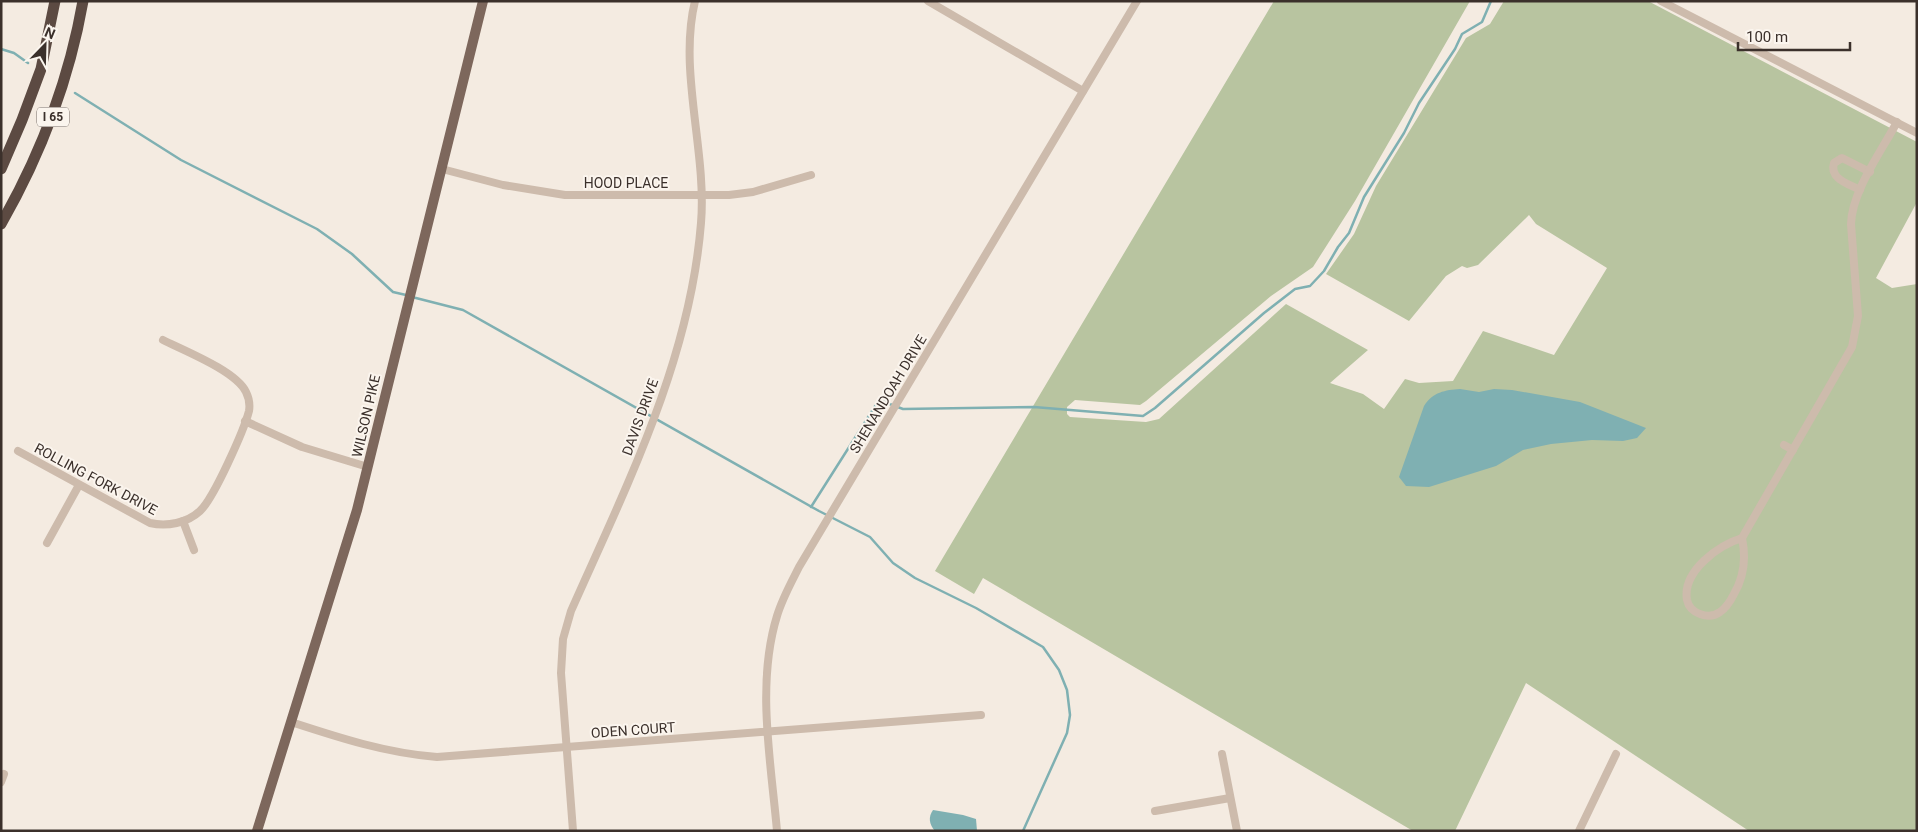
<svg xmlns="http://www.w3.org/2000/svg" width="1918" height="832" viewBox="0 0 1918 832" font-family="Roboto,sans-serif">
  <rect width="100%" height="100%" fill="#f4ebe1"/>
  <path fill="#b8c4a0" d="M1274,1H1470L1355,201L1313,267L1271,296L1146,401L1140,405L1075,400L1067,407V414L1070,417L1146,422L1159,419L1286,304L1368,350L1330,383L1363,394L1384,409L1405,379L1419,383L1453,381L1483,331L1554,355L1607,268L1536,224L1529,215L1478,265L1467,268L1462,266L1446,276L1409,321L1326,274L1354,234L1376,186L1466,38L1490,24L1504,1H1648L1917,142V202L1876,278L1892,288L1917,284V831H1749L1526,683L1455,831H1413L983,578L974,594L935,571Z"/>
  <g fill="#7fb0b2">
    <path d="M1460,389L1479,392L1494,389L1512,390L1580,402L1646,428L1637,438L1623,441L1592,440L1551,444L1523,450L1496,466L1429,487L1406,486L1399,477L1424,406C1433,392 1445,390 1460,389Z"/>
    <path d="M933,810L963,815L976,819L977,831H935C929,824 928,817 933,810Z"/>
  </g>
  <g fill="none" stroke-linecap="round" stroke-linejoin="round">
    <g stroke="#7fb0b2" stroke-width="2.5">
      <path d="M1,49L14,53L28,63"/>
      <path d="M75,93L181,160L317,229L352,254L393,292L406,295"/>
      <path d="M412,297L463,310L819,511L870,537L893,563L915,578L976,608L1043,647L1059,670L1067,690L1070,715L1067,733L1023,831"/>
      <path d="M811,507L879,400L903,409L1034,407L1143,416L1155,408L1264,313L1295,289L1310,286L1324,271L1338,247L1349,233L1364,197L1404,133L1419,103L1455,49L1462,34L1482,22L1491,1"/>
    </g>
    <g stroke="#cdbbac" stroke-width="8">
      <path d="M928,1L1083,91"/>
      <path d="M1661,1L1917,133"/>
      <path d="M442,169L503,185L565,195H729L753,192L811,175"/>
      <path d="M1860,190C1849,184 1829,179 1834,163L1842,158L1870,172"/>
      <path d="M245,421L302,447L368,467"/>
      <path d="M1784,445L1793,450"/>
      <path d="M18,451L150,523C167,527 187,523 200,511C214,498 244,430 249,411C250,405 249,398 246,392C236,371 185,351 163,340"/>
      <path d="M183,521L194,550"/>
      <path d="M1742,538C1719,545 1682,571 1687,600C1690,614 1709,620 1720,612C1726,608 1731,600 1734,594C1744,577 1746,557 1742,538L1852,347L1858,316L1851,224C1852,191 1881,152 1897,122"/>
      <path d="M47,543L79,485"/>
      <path d="M291,722C340,738 386,753 437,757L981,715"/>
      <path d="M1222,754L1237,831"/>
      <path d="M1,782L4,774"/>
      <path d="M1155,811L1230,798"/>
      <path d="M573,831L561,673L563,639L571,611C626,487 690,361 701,223C707,151 678,71 695,1"/>
      <path d="M777,831C771,762 756,684 777,616C782,599 791,583 799,567L1137,1"/>
      <path d="M1579,831L1616,754"/>
    </g>
    <path stroke="#7d675c" stroke-width="10" d="M257,831L357,510L483,1"/>
    <g stroke="#5c4a42" stroke-width="11">
      <path d="M1,169L22,120L41,69L55,1"/>
      <path d="M1,224C41,154 69,81 83,1"/>
    </g>
  </g>
  <g text-anchor="middle" dominant-baseline="central" stroke-width="4" stroke-linejoin="round" paint-order="stroke">
    <rect fill="#fbf5ee" stroke="#756b66" stroke-width="1" x="37" y="107.5" width="32" height="19" rx="4"/>
    <g font-size="12" font-weight="bold" fill="#3b302b">
      <text x="53" y="117">I 65</text>
    </g>
    <g font-size="14" fill="#3b302b" stroke="#fbf5ee">
      <text x="626" y="183">HOOD PLACE</text>
      <text transform="translate(888 394) rotate(-59)">SHENANDOAH DRIVE</text>
      <text transform="translate(366 416) rotate(-77)">WILSON PIKE</text>
      <text transform="translate(640 417) rotate(-70)">DAVIS DRIVE</text>
      <text transform="translate(96 479) rotate(28)">ROLLING FORK DRIVE</text>
      <text transform="translate(633 730) rotate(-4)">ODEN COURT</text>
    </g>
  </g>
  <rect width="1918" height="832" fill="none" stroke="#3b302b" stroke-width="5"/>
  <g transform="translate(45 45) rotate(23)" stroke="#fbf5ee" stroke-width="4" paint-order="stroke">
  <path d="M0-4L9 19L0 12L-9 19Z" fill="#3b302b"/>
  <text y="-8" font-size="14" font-weight="bold" text-anchor="middle" fill="#3b302b">N</text>
  </g>
  <path d="M1738 42v8h112v-8" fill="none" stroke="#3b302b" stroke-width="2.5"/>
  <text x="1746" y="42" font-size="15" fill="#3b302b" stroke="#fbf5ee" stroke-width="4" paint-order="stroke">100 m</text>
</svg>
